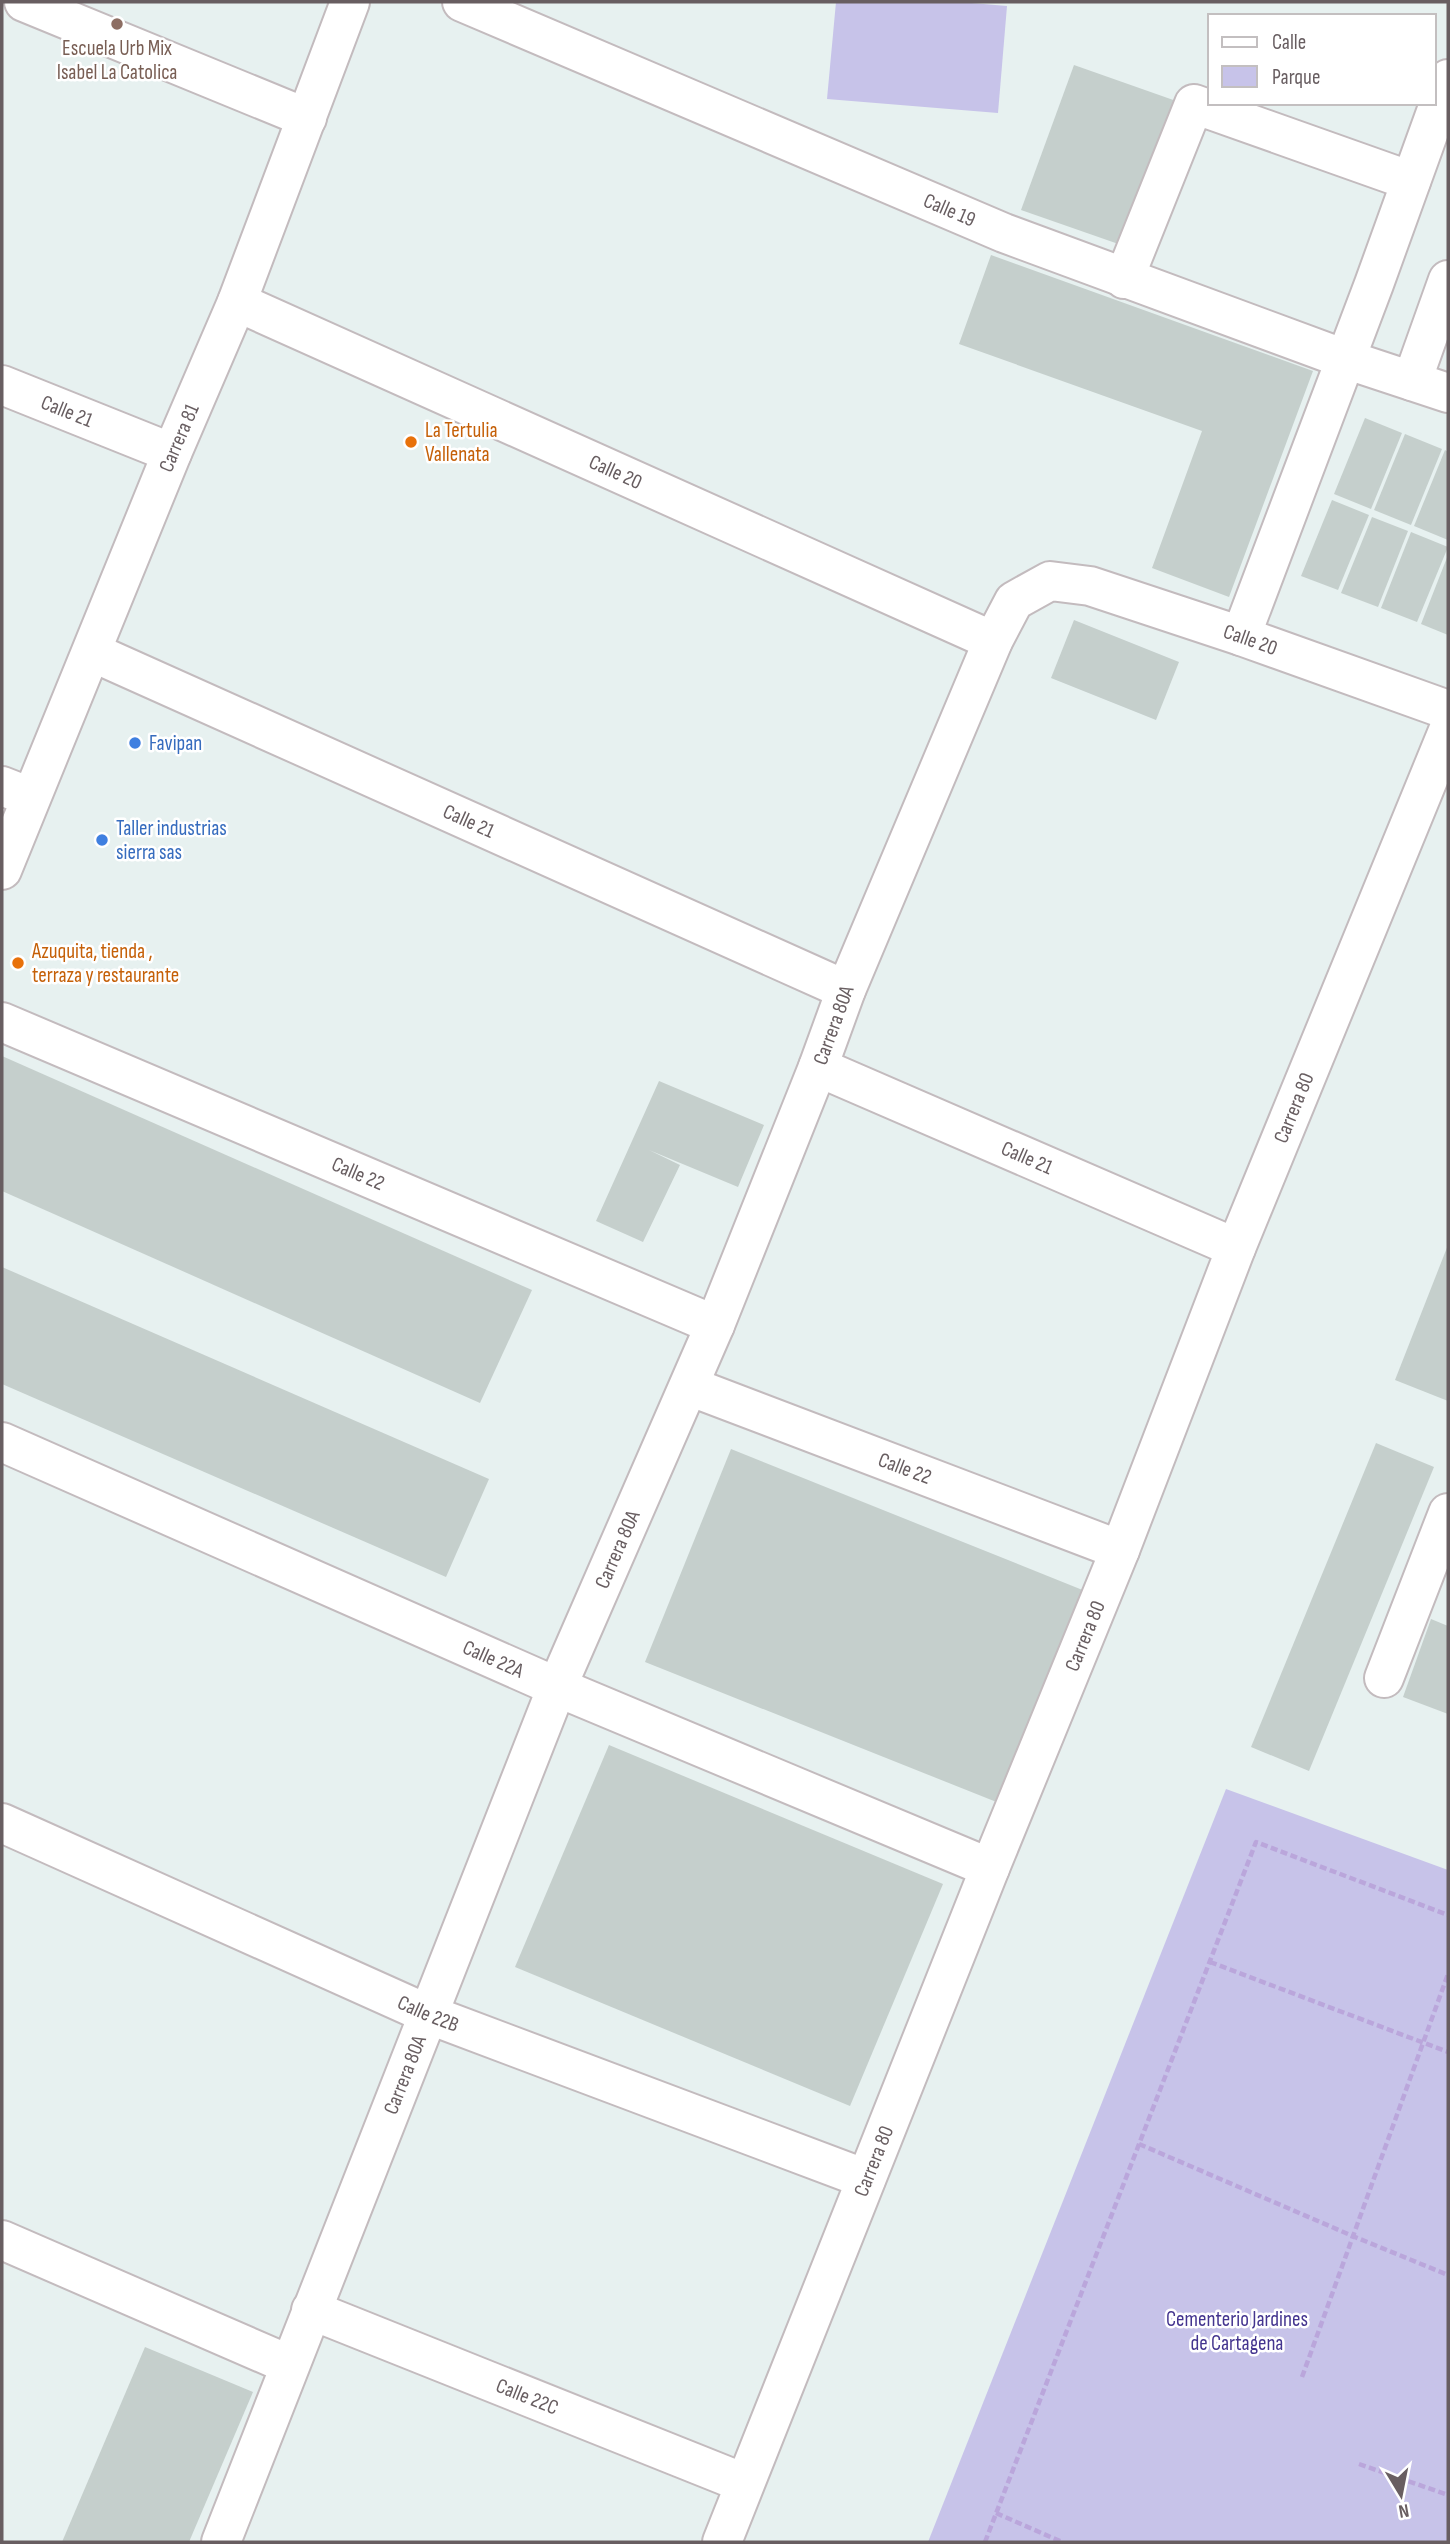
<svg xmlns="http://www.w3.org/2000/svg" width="1450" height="2544" viewBox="0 0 1450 2544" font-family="'Sofia Sans Condensed',sans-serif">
  <rect width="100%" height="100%" fill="#e7f1f0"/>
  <g fill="#c7c3e9">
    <path d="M836,2H960L1007,6L998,113L827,99Z"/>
    <path d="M1226,1789L1448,1870V2542H928Z"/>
  </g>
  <g fill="#c5cfcc">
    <path d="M1074,65L1179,102L1127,247L1021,210Z"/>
    <path d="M991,255L1313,371L1229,597L1152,568L1202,431L959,344Z"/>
    <path d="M1365,418L1402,433L1371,509L1334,494Z"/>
    <path d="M1405,434L1442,449L1411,525L1374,510Z"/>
    <path d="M1445,450L1448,452V540L1414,526Z"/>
    <path d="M1332,500L1369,515L1338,590L1301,576Z"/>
    <path d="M1372,517L1408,531L1378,607L1341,593Z"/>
    <path d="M1411,532L1448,547L1417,622L1381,608Z"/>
    <path d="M1448,555V635L1421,624Z"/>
    <path d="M1074,620L1179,662L1156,720L1051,678Z"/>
    <path d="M2,1056L532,1290L480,1403L2,1191Z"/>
    <path d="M659,1081L764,1125L738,1187L649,1150L680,1165L643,1242L596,1221Z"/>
    <path d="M1448,1245V1401L1395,1380Z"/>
    <path d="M2,1267L489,1479L446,1577L2,1384Z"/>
    <path d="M1376,1443L1434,1467L1309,1771L1251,1747Z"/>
    <path d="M731,1449L1085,1591L999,1803L645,1662Z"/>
    <path d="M1431,1619L1448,1626V1714L1403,1697Z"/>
    <path d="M609,1745L943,1884L850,2106L515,1967Z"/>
    <path d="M145,2347L253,2392L189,2542H62Z"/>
  </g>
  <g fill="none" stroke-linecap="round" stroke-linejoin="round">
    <g stroke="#c3bbbe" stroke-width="42">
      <g id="minor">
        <path d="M24,2L307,118"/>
        <path id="s1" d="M462,2L1004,233L1345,359L1448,393"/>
        <path d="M1124,279L1194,104L1411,181"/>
        <path id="s2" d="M237,302L993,641"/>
        <path d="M1412,381L1448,280"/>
        <path id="s3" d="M2,385L172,453"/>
        <path d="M1241,636L1374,284L1448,79"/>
        <path id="s4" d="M92,652L846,990"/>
        <path d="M2,786L30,797"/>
        <path id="s5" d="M2,1022L715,1325"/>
        <path id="s6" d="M818,1067L1236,1248"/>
        <path id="s7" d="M689,1386L1120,1550"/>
        <path id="s8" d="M2,1442L557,1687L990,1868"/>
        <path d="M1384,1678L1448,1513"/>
        <path id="s9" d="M2,1823L430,2015L866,2179"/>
        <path d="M2,2240L290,2365"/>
        <path id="s10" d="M311,2310L744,2483"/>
        <path id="s11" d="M221,2542L557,1687L715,1325L818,1067L846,990L993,641L1014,601L1050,581L1090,586L1241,636L1448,710"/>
        <path id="s12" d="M722,2542L990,1868L1120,1550L1236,1248L1448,731"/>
      </g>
    </g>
    <g stroke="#c3bbbe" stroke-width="42">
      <g id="tertiary">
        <path id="s13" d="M2,870L172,453L237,302L350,2"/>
      </g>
    </g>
    <g stroke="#baa6db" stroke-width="4.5" stroke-dasharray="7 3.5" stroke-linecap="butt">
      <path d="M1210,1962L1448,2052"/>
      <path d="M1139,2144L1355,2237L1448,2275"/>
      <path d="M1302,2377L1448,1974"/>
      <path d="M1359,2464L1448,2495"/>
      <path d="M996,2513L1062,2542"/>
      <path d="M985,2542L1256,1842L1448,1915"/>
    </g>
    <use href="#minor" stroke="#fff" stroke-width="38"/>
    <use href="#tertiary" stroke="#fff" stroke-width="38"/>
  </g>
  <circle fill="#8d6e63" stroke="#fff" stroke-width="2.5" cx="117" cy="24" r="7"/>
  <g fill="#e8710a" stroke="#fff" stroke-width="2.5">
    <circle cx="411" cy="442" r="7"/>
    <circle cx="18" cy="963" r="7"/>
  </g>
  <g fill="#3f7fe0" stroke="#fff" stroke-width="2.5">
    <circle cx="135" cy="743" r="7"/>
    <circle cx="102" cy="840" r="7"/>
  </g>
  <g text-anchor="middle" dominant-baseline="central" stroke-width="5" stroke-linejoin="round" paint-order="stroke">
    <g font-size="21" fill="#785e54" stroke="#fff">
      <text x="117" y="48">Escuela Urb Mix<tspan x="117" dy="24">Isabel La Catolica</tspan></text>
    </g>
    <g font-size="21" fill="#685e61" stroke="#fff">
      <text stroke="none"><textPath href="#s1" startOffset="530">Calle 19</textPath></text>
      <text stroke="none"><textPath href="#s3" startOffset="70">Calle 21</textPath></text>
      <text stroke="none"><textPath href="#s13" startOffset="467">Carrera 81</textPath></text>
      <text stroke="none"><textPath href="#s2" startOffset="415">Calle 20</textPath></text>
      <text stroke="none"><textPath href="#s11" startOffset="2348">Calle 20</textPath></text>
      <text stroke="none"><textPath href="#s4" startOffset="413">Calle 21</textPath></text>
      <text stroke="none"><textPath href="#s11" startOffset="1636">Carrera 80A</textPath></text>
      <text stroke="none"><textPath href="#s12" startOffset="1544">Carrera 80</textPath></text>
      <text stroke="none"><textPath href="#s6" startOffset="228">Calle 21</textPath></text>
      <text stroke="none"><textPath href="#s5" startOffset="387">Calle 22</textPath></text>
      <text stroke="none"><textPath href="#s7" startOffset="231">Calle 22</textPath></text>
      <text stroke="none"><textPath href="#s11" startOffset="1069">Carrera 80A</textPath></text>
      <text stroke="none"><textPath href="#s12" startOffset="976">Carrera 80</textPath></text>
      <text stroke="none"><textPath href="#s8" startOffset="537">Calle 22A</textPath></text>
      <text stroke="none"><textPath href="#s9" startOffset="467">Calle 22B</textPath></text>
      <text stroke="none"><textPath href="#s11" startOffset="502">Carrera 80A</textPath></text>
      <text stroke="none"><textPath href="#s12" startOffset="410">Carrera 80</textPath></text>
      <text stroke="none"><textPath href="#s10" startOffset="233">Calle 22C</textPath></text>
    </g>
    <g font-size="21" fill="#c56008" stroke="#fff" text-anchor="start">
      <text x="425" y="430">La Tertulia<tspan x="425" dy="24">Vallenata</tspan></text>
      <text x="32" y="951">Azuquita, tienda ,<tspan x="32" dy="24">terraza y restaurante</tspan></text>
    </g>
    <g font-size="21" fill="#366cbe" stroke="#fff" text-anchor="start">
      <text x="149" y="743">Favipan</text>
      <text x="116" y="828">Taller industrias<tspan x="116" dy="24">sierra sas</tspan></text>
    </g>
    <g font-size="21" fill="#44358f" stroke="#fff">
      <text x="1237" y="2319">Cementerio Jardines<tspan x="1237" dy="24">de Cartagena</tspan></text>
    </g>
  </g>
  <rect width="1450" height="2544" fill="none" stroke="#685e61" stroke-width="7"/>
  <rect x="1208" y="14" width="228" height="91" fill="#ffffff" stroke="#c3bfc0" stroke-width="2"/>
  <rect x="1222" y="37" width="35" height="10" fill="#ffffff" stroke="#c3bfc0" stroke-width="2"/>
  <text x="1272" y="49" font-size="21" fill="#685e61">Calle</text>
  <rect x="1222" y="66" width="35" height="21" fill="#c7c3e9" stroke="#c3bfc0" stroke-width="2"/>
  <text x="1272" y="84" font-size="21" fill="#685e61">Parque</text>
  <g transform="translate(1401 2495) rotate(170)" stroke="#ffffff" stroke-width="5" paint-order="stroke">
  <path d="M0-5L12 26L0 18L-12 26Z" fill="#685e61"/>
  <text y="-10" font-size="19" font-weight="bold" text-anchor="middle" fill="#685e61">N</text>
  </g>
</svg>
